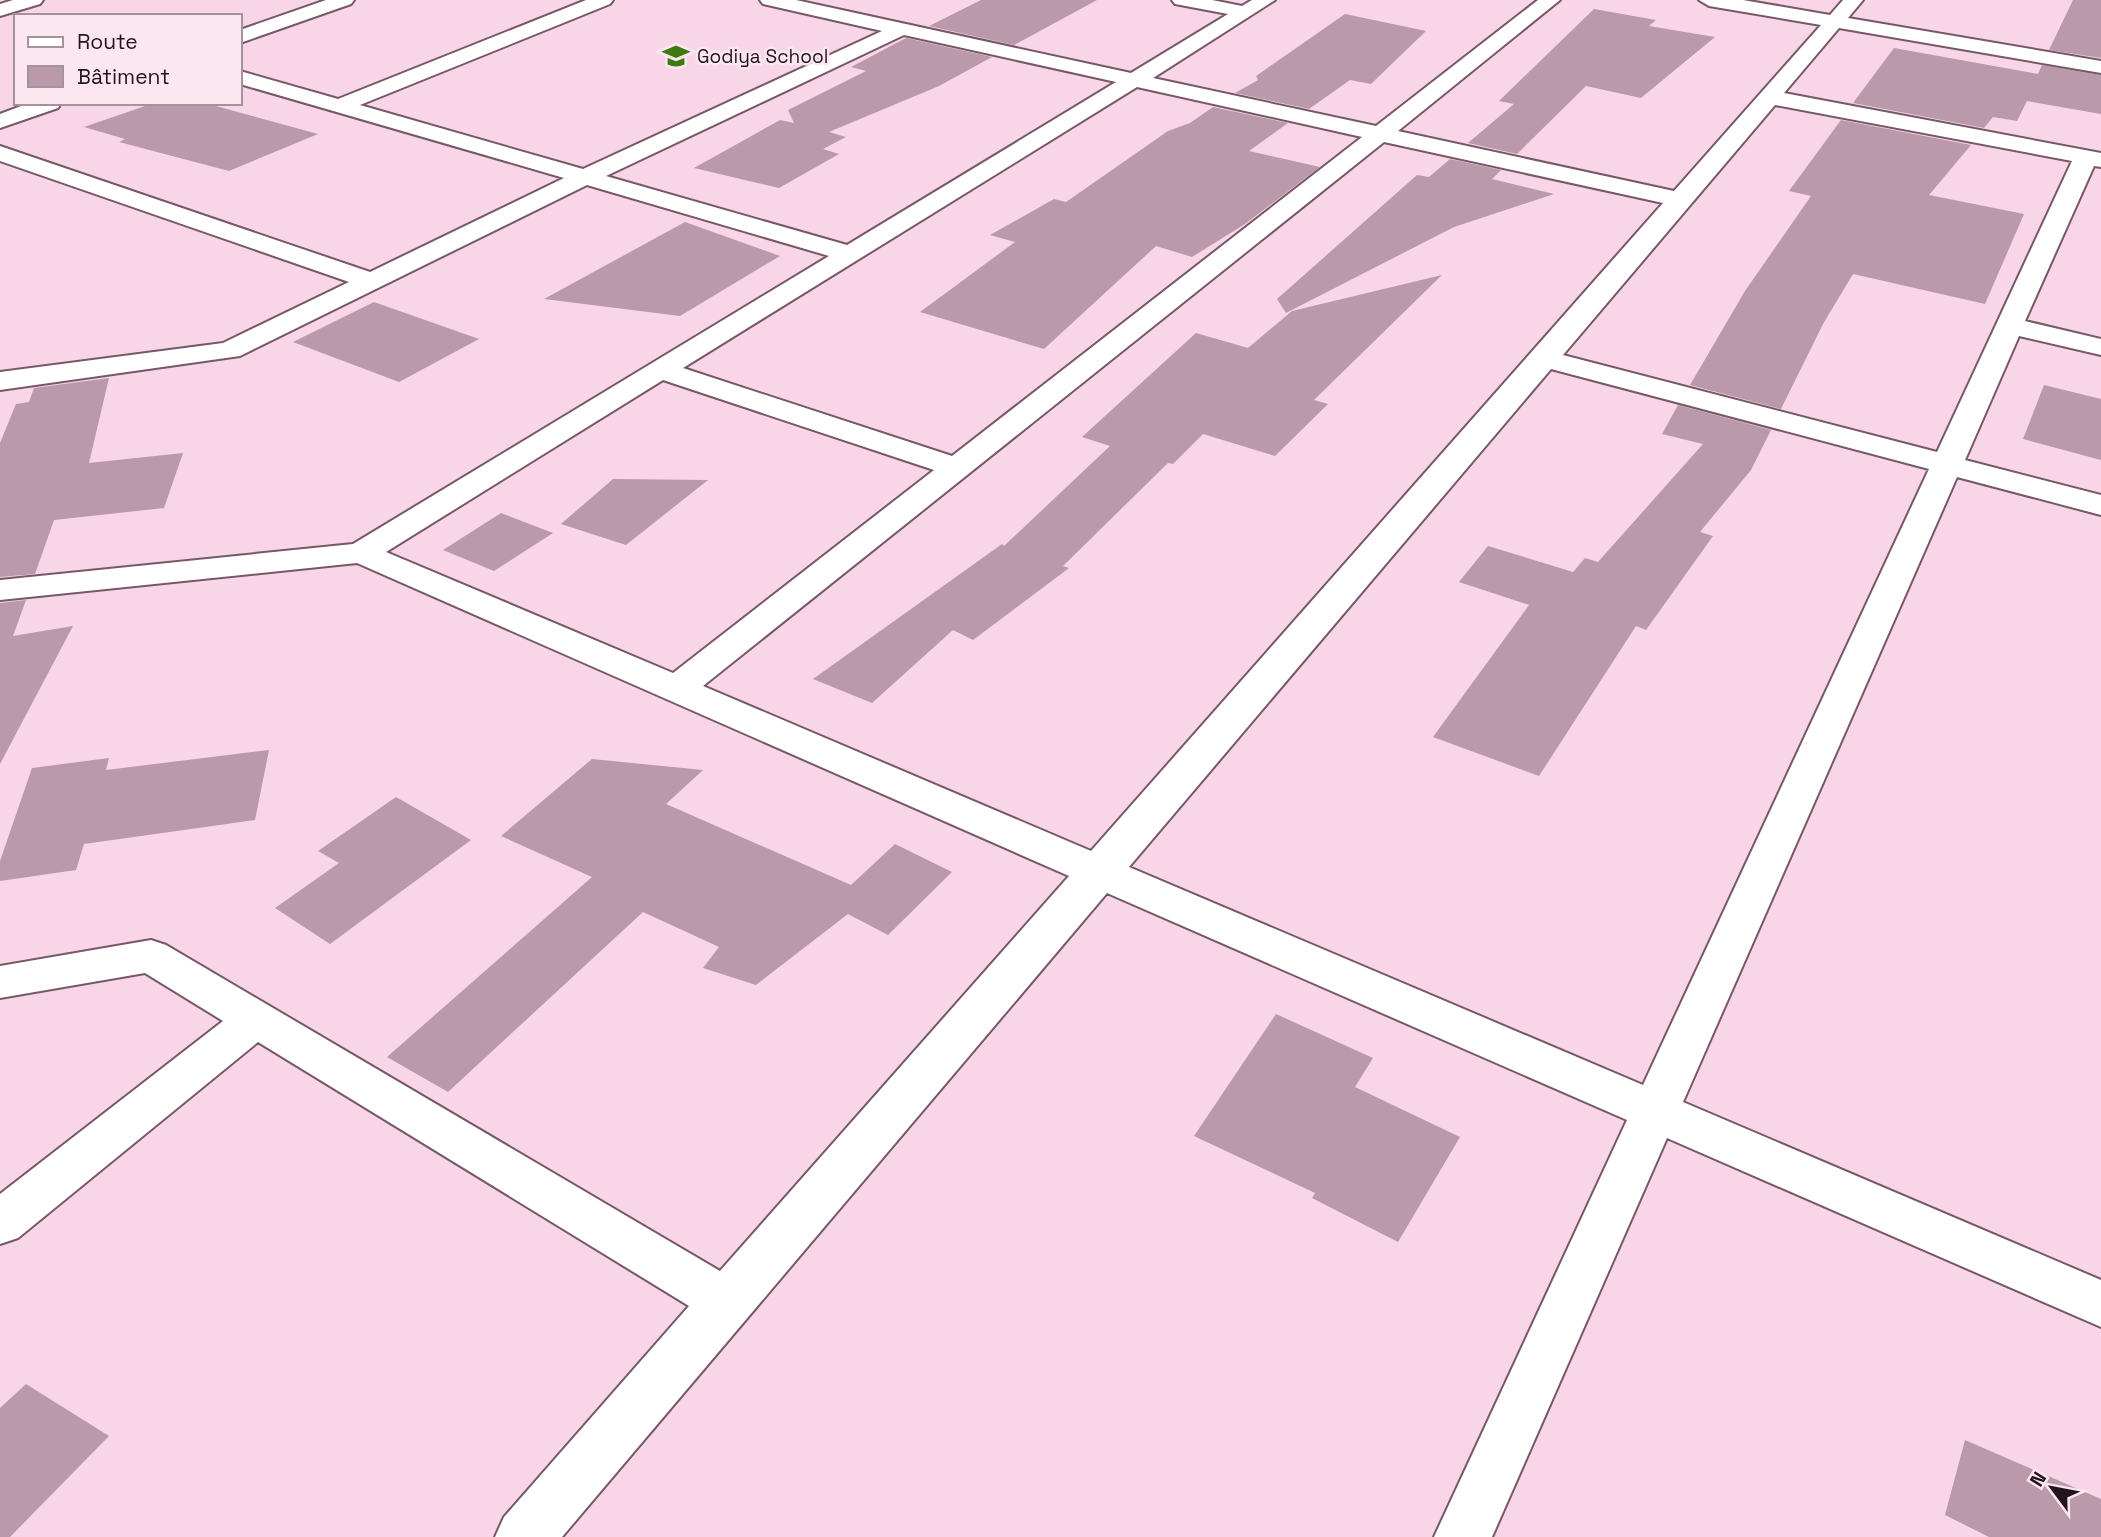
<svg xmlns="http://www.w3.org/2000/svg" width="2101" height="1537" viewBox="0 0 2101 1537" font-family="'Space Grotesk',sans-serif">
  <rect width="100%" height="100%" fill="#f8d5e7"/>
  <g fill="#ba99aa">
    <path d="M981,0H1097L1014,45L929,26Z"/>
    <path d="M2073,0H2101V58L2049,50Z"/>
    <path d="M1594,9L1656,20L1649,26L1715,37L1641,98L1586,86L1517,154L1468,143L1514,104L1499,101Z"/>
    <path d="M1345,14L1426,31L1371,84L1350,80L1309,109L1235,93L1258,80L1256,76Z"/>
    <path d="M906,38L992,57L939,86L829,132L846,137L823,149L839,154L779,188L694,168L780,120L794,123L788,110L866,71L851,67Z"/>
    <path d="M1894,48L2038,74L2042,65L2101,75V114L2027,101L2017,121L1993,117L1984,128L1853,103Z"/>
    <path d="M154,103H205L318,134L229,171L119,142L125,139L84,127Z"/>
    <path d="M1213,107L1288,123L1249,151L1320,167L1245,224L1192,257L1156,246L1044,349L920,312L1015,242L990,235L1054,199L1066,202L1168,131L1190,123Z"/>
    <path d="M1841,120L1971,145L1929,195L2024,214L1985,304L1853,274L1823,324L1781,409L1690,385L1745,291L1811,196L1789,191Z"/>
    <path d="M1450,159L1501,170L1492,179L1554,194L1454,227L1286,313L1277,299L1417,175L1429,177Z"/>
    <path d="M685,222L780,256L680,316L544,299Z"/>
    <path d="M1442,275L1314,400L1328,404L1275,456L1203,434L1173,464L1168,463L1063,566L1069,568L973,640L953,630L872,703L813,679L1002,544L1004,546L1110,446L1082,437L1196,333L1248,348L1292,311Z"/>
    <path d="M374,302L479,339L399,382L293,342Z"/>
    <path d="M109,378L89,463L183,453L164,508L54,520L35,574L0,577V443L16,404L29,402L34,388Z"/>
    <path d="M2044,385L2101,399V460L2023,439Z"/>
    <path d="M1678,405L1771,430L1751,470L1700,532L1713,536L1646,630L1636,626L1539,776L1433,737L1529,605L1459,582L1488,546L1573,572L1585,558L1598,562L1703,444L1662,434Z"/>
    <path d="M613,479L708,480L626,545L561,524Z"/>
    <path d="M501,513L553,533L494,571L443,550Z"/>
    <path d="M26,600L13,636L73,626L0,764V603Z"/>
    <path d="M269,750L255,820L84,844L76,870L0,881V861L32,768L109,758L106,770Z"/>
    <path d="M592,759L703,770L666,804L851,885L895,844L952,872L888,935L848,914L756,985L703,968L719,947L643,912L448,1092L387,1057L592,877L501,836Z"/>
    <path d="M396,797L471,840L330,944L275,908L339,863L318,851Z"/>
    <path d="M1276,1014L1373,1058L1355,1087L1460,1137L1398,1242L1312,1198L1315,1193L1194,1136Z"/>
    <path d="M26,1384L109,1436L10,1537H0V1408Z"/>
    <path d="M1965,1440L2101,1499V1537H1989L1945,1515Z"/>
  </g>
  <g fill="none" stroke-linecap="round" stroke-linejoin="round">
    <g stroke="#765868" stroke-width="4">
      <g id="minor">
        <path d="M13,0H43L40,4L0,16V4Z"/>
        <path d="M326,0H354L351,4L240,43V30Z"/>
        <path d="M586,0H613L610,4L360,105L583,169L882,31L763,4L760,0H796L1131,73L1228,14L1175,4L1172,0H1212L1242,6L1252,0H1275L1153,78L1376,126L1538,0H1560L1398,131L1674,191L1821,25L1709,6L1699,0H1743L1830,15L1843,0H1863L1848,18L2101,61V73L1839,28L1784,93L2101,153V167L2094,166L2025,321L2101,339V355L2019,336L1965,460L2101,495V515L1957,477L1683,1102L2101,1280V1327L1667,1138L1492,1537H1434L1627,1120L1107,893L562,1537H495L504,1517L689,1306L258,1042L18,1238L0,1244V1194L223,1021L145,973L0,998V966L151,940L166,945L720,1271L1069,876L357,563L0,600V580L353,544L829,256L587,185L240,356L0,390V372L223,343L349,282L0,161V146L370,272L564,178L240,84V71L338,99ZM904,35L1116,82L847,245L606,176ZM1137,87L1362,137L952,456L683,368ZM1775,105L2072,161L1937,452L1563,355ZM1384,142L1663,203L1091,851L703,686ZM1551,369L1929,469L1643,1085L1129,867ZM663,380L934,470L673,673L386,552Z"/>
        <path d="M29,103H61L58,108L0,128V114Z"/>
      </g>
    </g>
    <use href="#minor" fill="#fff" fill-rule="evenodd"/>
  </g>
  <defs>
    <g id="school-bare" transform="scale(2.1)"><path d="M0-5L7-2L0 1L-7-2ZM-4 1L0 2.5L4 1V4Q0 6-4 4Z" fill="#3f7911" stroke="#fce7f1" stroke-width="2.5" paint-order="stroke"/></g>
  </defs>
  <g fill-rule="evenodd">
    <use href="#school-bare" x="676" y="56"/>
  </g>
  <g text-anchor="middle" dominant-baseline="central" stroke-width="5" stroke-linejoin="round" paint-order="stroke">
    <g font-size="19" fill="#21151b" stroke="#fce7f1" text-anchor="start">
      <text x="697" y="56">Godiya School</text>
    </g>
  </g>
  <rect x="14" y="14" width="228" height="91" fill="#fce7f1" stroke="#a4939b" stroke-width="2"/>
  <rect x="28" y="37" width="35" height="10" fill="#ffffff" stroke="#a4939b" stroke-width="2"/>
  <text x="77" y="49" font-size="21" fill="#21151b">Route</text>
  <rect x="28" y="66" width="35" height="21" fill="#ba99aa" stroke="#a4939b" stroke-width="2"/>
  <text x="77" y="84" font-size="21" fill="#21151b">Bâtiment</text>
  <g transform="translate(2052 1488) rotate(302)" stroke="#fce7f1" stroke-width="5" paint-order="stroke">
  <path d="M0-5L12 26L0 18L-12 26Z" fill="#21151b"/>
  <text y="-10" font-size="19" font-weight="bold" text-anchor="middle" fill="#21151b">N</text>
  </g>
</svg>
